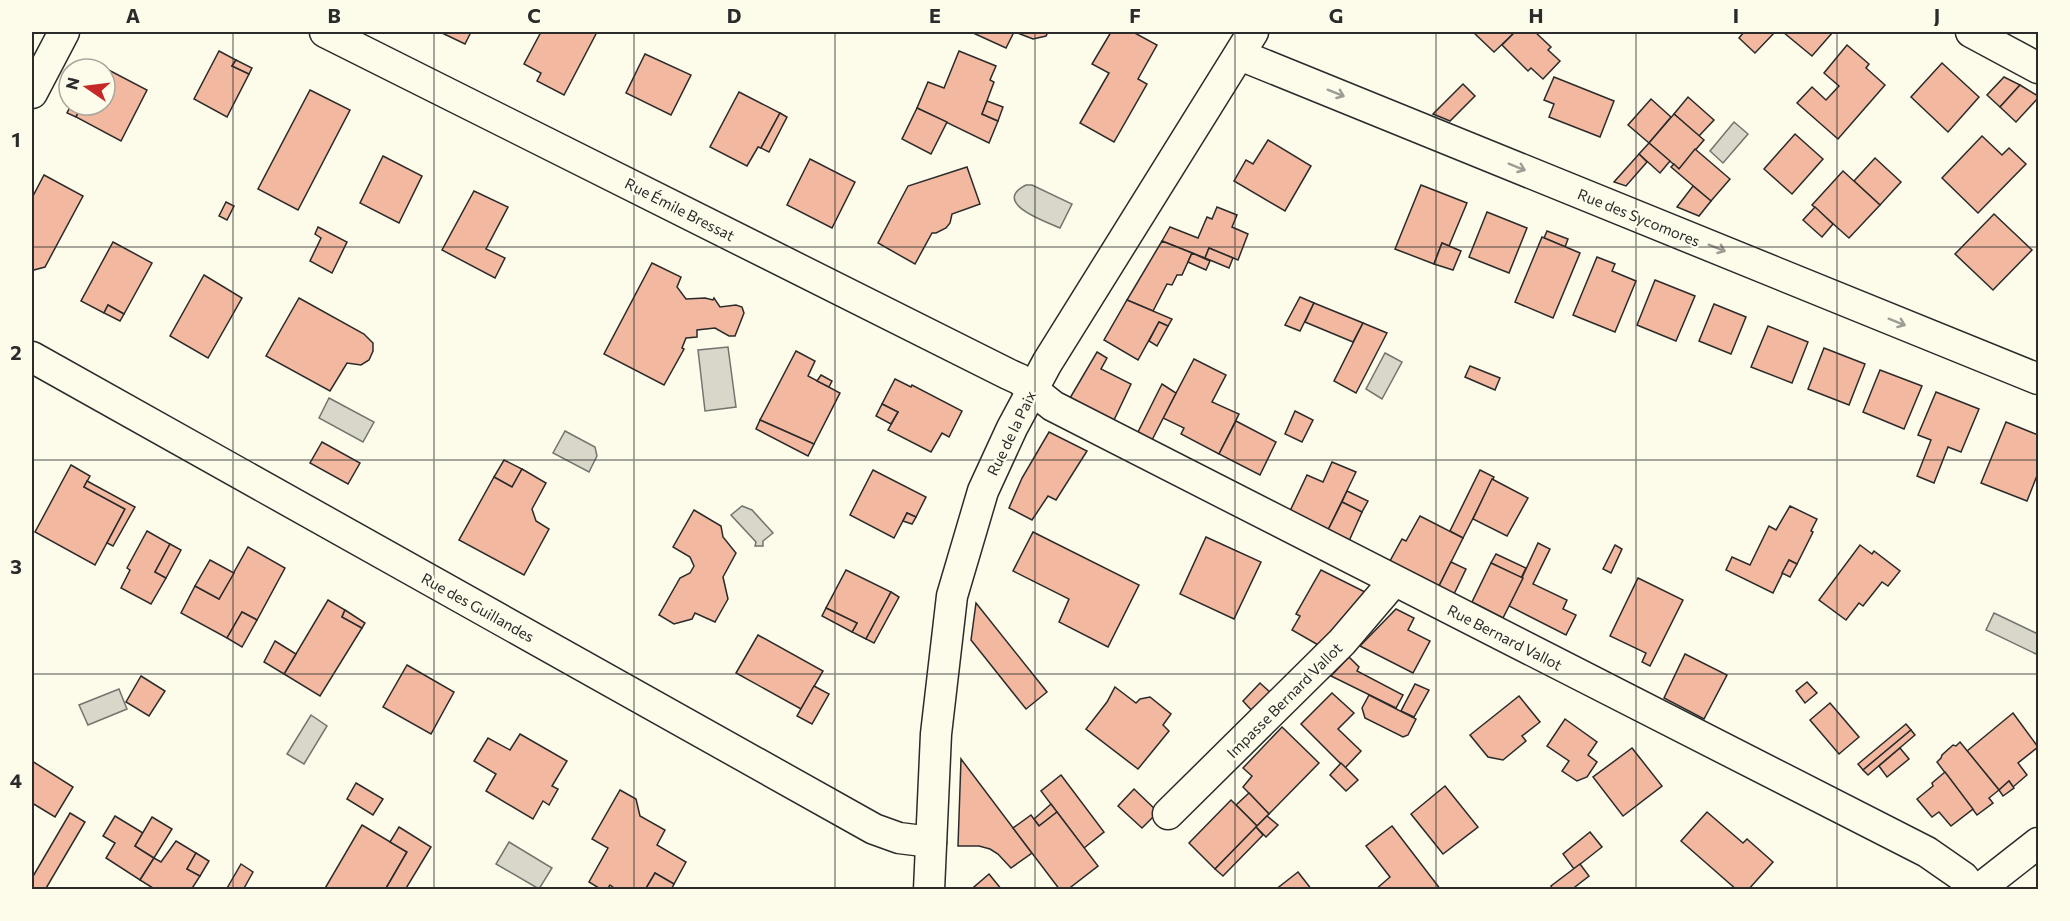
<svg xmlns="http://www.w3.org/2000/svg" width="2070" height="921" viewBox="0 0 2070 921" font-family="Commissioner,sans-serif">
  <rect width="100%" height="100%" fill="#fdfbea"/>
  <g fill="#d8d7c9" stroke="#74746e" stroke-width="1.5">
    <path d="M1734,122L1748,134L1723,163L1710,151Z"/>
    <path d="M1026,185H1032L1072,204L1060,228C1047,222 990,203 1026,185Z"/>
    <path d="M728,347L736,407L705,411L698,350Z"/>
    <path d="M1385,353L1402,362L1382,399L1366,389Z"/>
    <path d="M329,398L374,422L363,442L319,418Z"/>
    <path d="M565,431L595,447L597,456L589,472L553,453Z"/>
    <path d="M742,506L752,510L773,533L763,541V546H755L756,542L731,515Z"/>
    <path d="M1994,613L2038,634V649L2036,654L1986,630Z"/>
    <path d="M119,689L127,709L88,725L79,705Z"/>
    <path d="M311,715L327,726L304,764L287,754Z"/>
    <path d="M509,842L552,868L539,889L496,864Z"/>
  </g>
  <g fill="#f2b8a0" stroke="#2b2b2b" stroke-width="1.5">
    <path d="M440,32H471L465,44Z"/>
    <path d="M541,32H597L564,95L537,81L541,73L524,64Z"/>
    <path d="M971,32H1014L1006,48Z"/>
    <path d="M1015,32H1048L1046,36L1033,39Z"/>
    <path d="M1111,32H1133L1157,45L1138,79L1147,84L1114,142L1080,123L1109,73L1092,64Z"/>
    <path d="M1473,32H1515L1494,52Z"/>
    <path d="M1515,32H1535L1551,47L1548,50L1560,61L1543,79L1531,68L1528,71L1502,45Z"/>
    <path d="M1744,32H1775L1755,53L1739,38Z"/>
    <path d="M1783,32H1833L1812,56Z"/>
    <path d="M1847,45L1869,64L1866,68L1885,85L1838,139L1797,103L1812,87L1826,100L1839,86L1824,73Z"/>
    <path d="M219,51L236,60L232,66L249,74L227,117L194,99Z"/>
    <path d="M959,51L996,66L990,80L994,82L982,114L998,121L989,143L917,108L928,82L944,88Z"/>
    <path d="M645,54L691,75L671,115L626,93Z"/>
    <path d="M236,60L252,68L249,74L232,66Z"/>
    <path d="M1942,63L1979,97L1948,132L1911,97Z"/>
    <path d="M101,66L147,90L121,141L76,117L81,105H105V69H99Z"/>
    <path d="M1554,77L1614,101L1600,137L1549,117L1554,104L1544,100Z"/>
    <path d="M2004,77L2020,85L2000,107L1987,95Z"/>
    <path d="M1463,84L1475,96L1450,121L1433,114Z"/>
    <path d="M2020,85L2038,96V98L2016,122L2000,107Z"/>
    <path d="M310,90L350,110L298,210L258,189Z"/>
    <path d="M739,92L780,113L761,148L758,147L747,166L710,147Z"/>
    <path d="M1688,97L1714,120L1699,136L1674,114Z"/>
    <path d="M1651,99L1671,117L1649,143L1628,125Z"/>
    <path d="M987,101L1003,107L998,121L982,114Z"/>
    <path d="M71,105H81L76,117L67,113Z"/>
    <path d="M917,108L947,122L931,154L902,139Z"/>
    <path d="M780,113L787,117L769,152L761,148Z"/>
    <path d="M1674,114L1704,140L1679,169L1649,143Z"/>
    <path d="M1795,134L1823,159L1792,194L1764,169Z"/>
    <path d="M1982,136L2002,155L2009,148L2026,164L1978,213L1942,178Z"/>
    <path d="M1268,140L1311,166L1285,211L1234,181L1246,160L1253,164Z"/>
    <path d="M1649,143L1670,161L1660,173L1639,154Z"/>
    <path d="M1695,149L1730,179L1711,201L1671,167L1674,164L1679,169Z"/>
    <path d="M1639,154L1647,162L1626,186L1614,182Z"/>
    <path d="M383,156L422,176L399,223L360,203Z"/>
    <path d="M1875,158L1901,182L1880,205L1854,181Z"/>
    <path d="M810,159L855,182L832,228L787,205Z"/>
    <path d="M967,167L980,204L952,214L950,223L946,228L936,233H932L915,264L878,243L908,186Z"/>
    <path d="M1843,171L1880,205L1849,238L1812,205Z"/>
    <path d="M44,175L83,196L45,267L34,270H32V198Z"/>
    <path d="M1421,185L1467,203L1449,246L1442,243L1434,264L1395,249Z"/>
    <path d="M1693,186L1711,201L1699,216L1677,207Z"/>
    <path d="M474,191L508,207L486,249L505,258L495,278L442,250Z"/>
    <path d="M226,202L234,206L227,220L219,216Z"/>
    <path d="M1217,207L1237,215L1232,227L1248,234L1238,260L1209,248L1205,258L1162,241L1170,227L1198,238L1207,217L1212,219Z"/>
    <path d="M1815,207L1833,224L1822,237L1803,220Z"/>
    <path d="M1487,212L1527,228L1509,273L1469,257Z"/>
    <path d="M1994,214L2032,250L1993,290L1955,254Z"/>
    <path d="M318,227L347,242L332,273L310,261L321,238L315,234Z"/>
    <path d="M1547,231L1568,239L1565,247L1544,238Z"/>
    <path d="M1542,237L1580,253L1553,318L1515,302Z"/>
    <path d="M1162,241L1192,253L1182,275H1177L1172,285L1167,284L1153,311L1127,300Z"/>
    <path d="M113,242L152,263L124,314L108,305L104,313L81,301Z"/>
    <path d="M1442,243L1461,251L1453,270L1434,264Z"/>
    <path d="M1209,248L1233,258L1229,268L1205,258Z"/>
    <path d="M1192,253L1210,261L1206,270L1188,262Z"/>
    <path d="M1597,257L1615,264L1612,271L1636,281L1615,332L1573,315Z"/>
    <path d="M652,263L681,277L677,287L686,299L705,298L713,300L714,298L720,307L736,305L742,307L744,313L735,336H729L715,328L697,330V337L686,338L682,348L684,349L664,385L604,354Z"/>
    <path d="M204,275L242,298L208,358L170,336Z"/>
    <path d="M1655,280L1695,296L1676,341L1637,325Z"/>
    <path d="M1300,297L1314,303L1300,331L1285,325Z"/>
    <path d="M299,298L364,334L373,343V351L369,360L361,365L347,363L330,391L266,356Z"/>
    <path d="M1127,300L1172,319L1168,326L1159,322L1138,360L1104,340Z"/>
    <path d="M1314,303L1363,323L1353,342L1305,322Z"/>
    <path d="M1714,304L1746,317L1731,354L1699,341Z"/>
    <path d="M108,305L124,314L120,321L104,313Z"/>
    <path d="M1159,322L1168,326L1157,346L1149,341Z"/>
    <path d="M1363,323L1387,333L1356,393L1334,381Z"/>
    <path d="M1768,326L1808,342L1792,383L1751,367Z"/>
    <path d="M1824,348L1865,364L1849,405L1808,389Z"/>
    <path d="M796,351L815,361L808,376L840,393L814,444L760,420Z"/>
    <path d="M1097,352L1107,358L1101,369L1131,384L1114,420L1070,398Z"/>
    <path d="M1194,359L1226,375L1212,402L1239,414L1219,454L1181,434L1184,428L1163,418Z"/>
    <path d="M1470,366L1500,378L1495,390L1465,377Z"/>
    <path d="M1880,370L1922,386L1904,429L1863,412Z"/>
    <path d="M821,375L832,381L829,387L817,381Z"/>
    <path d="M895,379L911,387L912,385L962,411L949,437L942,433L931,452L888,430L898,412L882,404Z"/>
    <path d="M1162,384L1176,393L1152,440L1138,432Z"/>
    <path d="M1936,392L1979,409L1961,452L1948,447L1934,483L1917,476L1931,440L1918,435Z"/>
    <path d="M882,404L898,412L891,424L876,416Z"/>
    <path d="M1295,411L1313,420L1302,442L1285,434Z"/>
    <path d="M760,420L814,444L808,456L756,429Z"/>
    <path d="M1236,421L1276,442L1260,475L1219,454Z"/>
    <path d="M2006,422L2038,435V473L2027,501L1981,483Z"/>
    <path d="M1049,432L1087,451L1056,500L1048,496L1032,520L1009,508L1022,478Z"/>
    <path d="M322,442L360,463L348,484L310,463Z"/>
    <path d="M504,460L522,469L512,487L494,477Z"/>
    <path d="M1332,462L1356,472L1328,530L1290,511L1307,475L1323,482Z"/>
    <path d="M71,465L90,476L84,487L125,509L95,565L35,532Z"/>
    <path d="M522,469L546,483L532,509L536,521L549,529L524,575L459,540L494,477L512,487Z"/>
    <path d="M873,470L926,497L916,517L907,513L894,538L850,515Z"/>
    <path d="M1480,470L1494,477L1463,538L1450,531Z"/>
    <path d="M1492,479L1528,498L1507,536L1473,519Z"/>
    <path d="M87,481L135,507L113,546L107,543L125,509L84,487Z"/>
    <path d="M1347,491L1368,501L1362,512L1342,502Z"/>
    <path d="M1342,502L1362,512L1349,541L1328,530Z"/>
    <path d="M1790,506L1817,519L1811,531L1813,532L1797,564L1789,560L1773,593L1726,570L1732,557L1750,565L1769,526L1776,530Z"/>
    <path d="M694,510L721,526L723,537L736,553L723,577L728,599L715,622L695,613L692,619L674,624L659,615L680,578L690,573L694,566L690,557L673,547Z"/>
    <path d="M907,513L916,517L912,524L903,521Z"/>
    <path d="M1420,516L1463,538L1439,586L1390,561L1402,539L1406,541Z"/>
    <path d="M147,531L170,544L155,572L166,578L151,604L121,588L130,570L127,568Z"/>
    <path d="M1033,532L1139,585L1108,647L1059,622L1069,599L1013,571Z"/>
    <path d="M1206,537L1261,562L1234,619L1180,594Z"/>
    <path d="M1538,543L1550,549L1533,584L1567,600L1563,609L1576,615L1566,635L1509,606Z"/>
    <path d="M170,544L181,550L166,578L155,572Z"/>
    <path d="M1615,545L1622,549L1611,573L1603,569Z"/>
    <path d="M1860,545L1872,554L1874,551L1900,571L1888,586L1882,582L1863,606L1859,603L1846,620L1819,600Z"/>
    <path d="M248,547L285,568L257,620L242,612L227,638L181,613L195,586L219,599Z"/>
    <path d="M1496,554L1526,568L1521,578L1491,563Z"/>
    <path d="M210,560L234,573L219,599L195,586Z"/>
    <path d="M1789,560L1797,564L1790,577L1782,573Z"/>
    <path d="M1451,562L1466,569L1454,594L1439,586Z"/>
    <path d="M1491,563L1523,578L1503,618L1472,602Z"/>
    <path d="M846,570L891,592L866,639L852,632L857,623L826,608Z"/>
    <path d="M1321,570L1365,592L1320,646L1292,630L1300,616L1296,614Z"/>
    <path d="M1638,578L1683,600L1650,666L1642,662L1646,653L1610,636Z"/>
    <path d="M891,592L899,597L874,643L866,639Z"/>
    <path d="M328,600L345,610L342,617L362,628L320,696L284,674Z"/>
    <path d="M976,603L1047,692L1026,709L971,640Z"/>
    <path d="M826,608L857,623L852,632L822,616Z"/>
    <path d="M1396,609L1414,618L1408,630L1430,641L1413,673L1360,646Z"/>
    <path d="M345,610L365,623L362,628L342,617Z"/>
    <path d="M242,612L257,620L242,647L227,638Z"/>
    <path d="M758,635L823,671L801,709L736,673Z"/>
    <path d="M275,641L296,654L284,674L264,662Z"/>
    <path d="M1685,654L1727,675L1704,719L1664,698Z"/>
    <path d="M1349,657L1359,667L1357,671L1403,695L1396,708L1331,676Z"/>
    <path d="M407,665L454,692L431,734L383,707Z"/>
    <path d="M141,676L165,691L149,716L126,702Z"/>
    <path d="M1807,682L1817,693L1805,703L1796,691Z"/>
    <path d="M1260,683L1272,694L1254,713L1243,701Z"/>
    <path d="M1415,684L1429,690L1414,717L1401,711Z"/>
    <path d="M814,686L829,694L812,724L797,716Z"/>
    <path d="M1115,687L1136,703L1140,699L1150,697L1171,714L1163,725L1169,731L1138,769L1086,729L1107,702Z"/>
    <path d="M1332,693L1354,713L1338,729L1361,751L1345,768L1301,724Z"/>
    <path d="M1369,695L1416,719L1408,735L1403,737L1365,718L1362,708Z"/>
    <path d="M1519,696L1540,722L1522,736L1526,741L1503,760L1488,757L1470,735Z"/>
    <path d="M1830,703L1859,737L1839,754L1810,720Z"/>
    <path d="M2013,713L2038,747L2018,763L2027,775L2013,787L2009,781L1999,790L1967,751Z"/>
    <path d="M1565,719L1597,742L1588,755L1597,762L1587,777L1577,781L1562,771L1569,761L1547,746Z"/>
    <path d="M1906,724L1911,730L1863,770L1858,764Z"/>
    <path d="M1282,727L1319,763L1269,814L1243,787L1252,776L1243,768Z"/>
    <path d="M1911,730L1915,735L1868,775L1863,770Z"/>
    <path d="M520,734L567,761L552,786L558,789L549,805L543,801L533,819L486,791L496,774L474,761L488,738L510,750Z"/>
    <path d="M1960,742L1999,790L1989,798L1993,803L1977,815L1937,762L1941,758L1942,755L1953,745L1956,746Z"/>
    <path d="M1632,748L1662,786L1623,816L1593,777Z"/>
    <path d="M1900,748L1909,759L1887,777L1879,766Z"/>
    <path d="M961,759L1032,853L1011,868L998,854L990,849L979,846H958Z"/>
    <path d="M32,761L73,787L55,817L32,803Z"/>
    <path d="M1341,763L1358,780L1346,791L1330,775Z"/>
    <path d="M1945,772L1973,809L1951,826L1939,812L1932,817L1917,799L1933,786L1932,783Z"/>
    <path d="M1061,775L1104,832L1084,848L1041,791Z"/>
    <path d="M2009,781L2014,788L2003,796L1999,790Z"/>
    <path d="M356,783L383,799L373,815L347,799Z"/>
    <path d="M1445,786L1478,827L1443,854L1411,814Z"/>
    <path d="M1134,789L1158,812L1142,828L1118,806Z"/>
    <path d="M620,790L636,799L640,816L665,830L657,845L686,862L674,884L655,873L645,890H617L610,885L607,890H602L589,882L608,848L592,839Z"/>
    <path d="M1249,793L1269,814L1257,826L1236,805Z"/>
    <path d="M1231,800L1257,826L1215,869L1189,843Z"/>
    <path d="M1051,804L1057,812L1039,826L1034,819Z"/>
    <path d="M1057,812L1098,866L1067,890H1060L1013,828L1031,815L1039,826Z"/>
    <path d="M1707,812L1743,843L1747,839L1773,862L1748,890H1737L1681,841Z"/>
    <path d="M70,813L85,822L45,890H36L32,887V878Z"/>
    <path d="M115,816L143,833L135,846L154,858L140,880L106,858L115,843L103,836Z"/>
    <path d="M1267,816L1278,825L1266,837L1256,827Z"/>
    <path d="M152,817L172,829L154,858L135,846Z"/>
    <path d="M362,825L407,852L385,890H324Z"/>
    <path d="M1392,826L1441,890H1375L1390,877L1366,846Z"/>
    <path d="M399,827L431,847L405,890H385L407,852L390,842Z"/>
    <path d="M1256,827L1263,835L1223,876L1215,869Z"/>
    <path d="M1590,832L1602,847L1574,869L1563,854Z"/>
    <path d="M176,841L196,853L187,869L200,876L191,890H156L140,880L154,858L161,862Z"/>
    <path d="M196,853L209,861L200,876L187,869Z"/>
    <path d="M241,864L253,872L243,890H226Z"/>
    <path d="M1580,864L1589,876L1571,890H1553L1551,886Z"/>
    <path d="M1298,872L1312,890H1275Z"/>
    <path d="M655,873L674,884L671,890H645Z"/>
    <path d="M989,874L1002,890H976L974,887Z"/>
  </g>
  <g fill="none" stroke-linecap="round" stroke-linejoin="round">
    <g stroke="#2b2b2b" stroke-width="33">
      <g id="minor">
        <path d="M325,32L1008,374L1019,379L1053,406L1927,852L1963,877L1973,890"/>
        <path d="M1971,32L2038,68"/>
        <path d="M1240,55L2038,379"/>
        <path d="M32,93L64,32"/>
        <path d="M32,357L874,829L899,838L931,842"/>
        <path d="M1168,814L1342,642L1394,581"/>
        <path d="M929,890L936,734L952,596L983,491L1012,428L1047,363L1253,32"/>
        <path d="M1978,890L2038,843"/>
      </g>
    </g>
    <use href="#minor" stroke="#fdfbea" stroke-width="30"/>
  </g>
  <defs><path id="oneway-shaft" d="M-6 0H5M1.5-3L5.5 0L1.5 3" fill="none" stroke-width="1.6" stroke-linecap="round" stroke-linejoin="round" transform="scale(1.5)"/></defs>
  <g stroke="#9e9d94">
    <use href="#oneway-shaft" transform="translate(1336 93) rotate(22)"/>
    <use href="#oneway-shaft" transform="translate(1517 167) rotate(22)"/>
    <use href="#oneway-shaft" transform="translate(1717 248) rotate(22)"/>
    <use href="#oneway-shaft" transform="translate(1897 322) rotate(22)"/>
  </g>
  <path fill="none" stroke="#2b2b2b" stroke-width="1.5" stroke-opacity="0.55" d="M233,32V890M434,32V890M634,32V890M835,32V890M1035,32V890M1235,32V890M1436,32V890M1636,32V890M1837,32V890M32,247H2038M32,460H2038M32,674H2038"/>
  <g text-anchor="middle" dominant-baseline="central" stroke-width="4.5" stroke-linejoin="round" paint-order="stroke">
    <g font-size="15" fill="#2b2b2b" stroke="#fdfbea">
      <text transform="translate(680 209) rotate(27)">Rue Émile Bressat</text>
      <text transform="translate(1639 217) rotate(22)">Rue des Sycomores</text>
      <text transform="translate(1011 433) rotate(-64)">Rue de la Paix</text>
      <text transform="translate(478 607) rotate(29)">Rue des Guillandes</text>
      <text transform="translate(1505 637) rotate(27)">Rue Bernard Vallot</text>
      <text transform="translate(1284 700) rotate(-45)">Impasse Bernard Vallot</text>
    </g>
  </g>
  <rect width="2070" height="921" fill="none" stroke="#fdfbea" stroke-width="66"/>
  <g transform="translate(87 87) rotate(284)"><circle r="28" fill="#fdfbea" stroke="#a9a89e" stroke-width="1.5"/>
  <path d="M0-4.5L10 22L0 15L-10 22Z" fill="#c62828"/>
  <text y="-9" font-size="16" font-weight="bold" text-anchor="middle" fill="#2b2b2b">N</text>
  </g>
  <rect x="33" y="33" width="2004" height="855" fill="none" stroke="#2b2b2b" stroke-width="2"/>
  <g font-size="20" text-anchor="middle" font-weight="bold" fill="#2b2b2b">
    <text x="133" y="23">A</text>
    <text x="334" y="23">B</text>
    <text x="534" y="23">C</text>
    <text x="734" y="23">D</text>
    <text x="935" y="23">E</text>
    <text x="1135" y="23">F</text>
    <text x="1336" y="23">G</text>
    <text x="1536" y="23">H</text>
    <text x="1736" y="23">I</text>
    <text x="1937" y="23">J</text>
    <text x="16" y="147">1</text>
    <text x="16" y="360">2</text>
    <text x="16" y="574">3</text>
    <text x="16" y="788">4</text>
  </g>
</svg>
